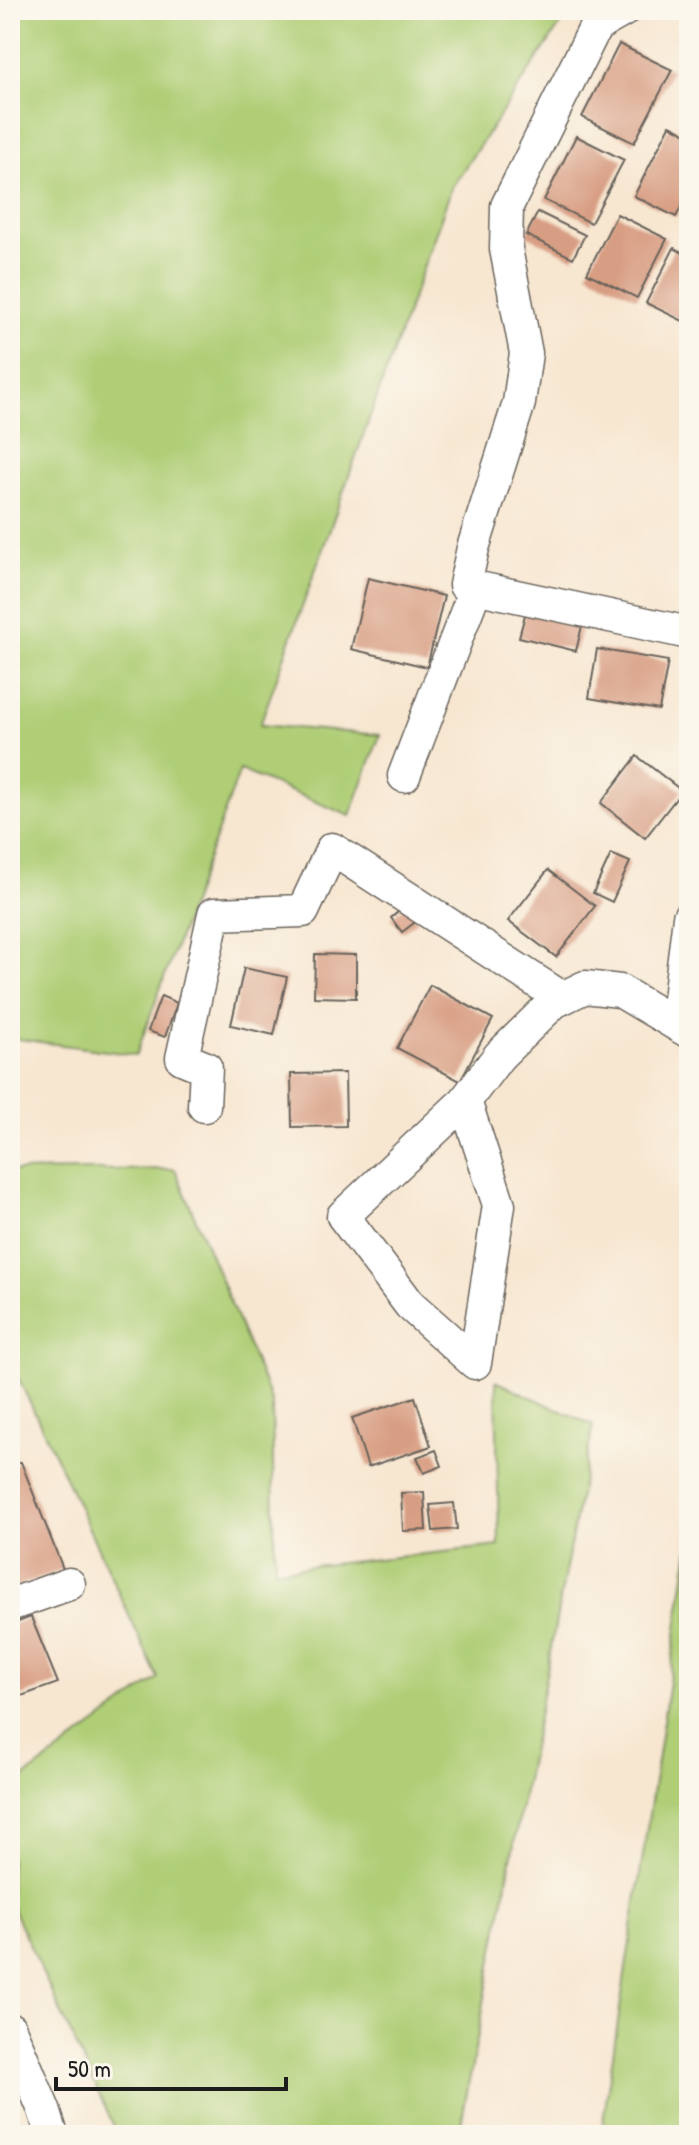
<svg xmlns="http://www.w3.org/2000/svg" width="699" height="2145" viewBox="0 0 699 2145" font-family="'Patrick Hand',sans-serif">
  <rect width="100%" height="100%" fill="#fbf7ec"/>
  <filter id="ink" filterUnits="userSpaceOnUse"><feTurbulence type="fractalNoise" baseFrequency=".0125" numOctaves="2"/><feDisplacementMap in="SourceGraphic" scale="16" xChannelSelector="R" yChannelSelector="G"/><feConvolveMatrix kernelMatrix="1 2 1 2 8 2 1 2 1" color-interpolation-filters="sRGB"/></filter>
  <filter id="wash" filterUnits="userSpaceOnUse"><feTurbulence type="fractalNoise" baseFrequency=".006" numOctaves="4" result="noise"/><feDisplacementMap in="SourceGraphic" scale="32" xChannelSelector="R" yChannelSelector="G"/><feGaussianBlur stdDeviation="1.8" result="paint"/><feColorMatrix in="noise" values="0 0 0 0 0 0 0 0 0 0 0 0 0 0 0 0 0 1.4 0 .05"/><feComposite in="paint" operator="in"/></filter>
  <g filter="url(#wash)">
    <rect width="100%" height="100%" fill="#f7e6d0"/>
    <g fill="#afce76" stroke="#667549" stroke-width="2">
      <path d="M10,10H570L452,187L260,725L380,735L350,816L240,770L136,1055L10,1038Z"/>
      <path d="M175,1169L272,1403L275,1570L499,1546L496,1381L593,1425L459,2135H118L10,1903V1788L158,1678L48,1440L10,1361V1171Z"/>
      <path d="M689,1548V2135H601Z"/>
    </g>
    <g id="blocks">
      <g fill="#d89e83">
        <path d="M619,44L672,70L634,143L582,117Z"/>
        <path d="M670,125L689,135V192L676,217L634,196Z"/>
        <path d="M576,136L624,160L591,223L544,200Z"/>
        <path d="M538,212L585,235L573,258L526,235Z"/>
        <path d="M617,214L667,239L637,298L587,273Z"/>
        <path d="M674,248L689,256V324L646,303Z"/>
        <path d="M368,578L444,596L427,667L351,649Z"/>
        <path d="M528,604L584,618L576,651L519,637Z"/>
        <path d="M597,649L668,661L659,710L589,698Z"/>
        <path d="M637,756L682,791L645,838L601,803Z"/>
        <path d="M611,854L630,862L612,902L593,893Z"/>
        <path d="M548,870L595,906L556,957L508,921Z"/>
        <path d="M406,905L418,920L402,932L391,918Z"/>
        <path d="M315,954L356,955V998L314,997Z"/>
        <path d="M244,968L287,977L274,1035L231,1025Z"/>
        <path d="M430,985L493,1019L460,1081L397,1048Z"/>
        <path d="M161,996L177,1003L165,1037L148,1031Z"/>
        <path d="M345,1073L346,1126L292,1127L291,1074Z"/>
        <path d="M415,1397L431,1446L368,1467L352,1418Z"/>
        <path d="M436,1450L442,1466L424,1473L417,1457Z"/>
        <path d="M21,1462L63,1569L10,1589V1466Z"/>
        <path d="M424,1492L426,1530L403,1531L401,1493Z"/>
        <path d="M454,1503L457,1529L433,1531L430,1505Z"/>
        <path d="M31,1617L58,1683L10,1700V1625Z"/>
      </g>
    </g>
  </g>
  <g filter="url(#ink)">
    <use href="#blocks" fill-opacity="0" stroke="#69635b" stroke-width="2"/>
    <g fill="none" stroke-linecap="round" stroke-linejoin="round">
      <g stroke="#69635b" stroke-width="35">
        <g id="street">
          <path d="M624,10L596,26L507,206L506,249L526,353L519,403L473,548L465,585L689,633"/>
          <path d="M404,776L476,587"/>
          <path d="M676,1024L689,917"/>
          <path d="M465,1101L499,1205L475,1363L410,1305L343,1216L465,1101L499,1056L554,1002L585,987L620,991L689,1032"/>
          <path d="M204,1106L206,1068L182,1058L214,914L303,911L332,849L562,998"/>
          <path d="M10,1605L69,1584"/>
          <path d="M10,2029L44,2110L52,2135"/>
        </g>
      </g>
      <use href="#street" stroke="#fff" stroke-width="32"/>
    </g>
  </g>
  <rect width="699" height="2145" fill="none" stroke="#fbf7ec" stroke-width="40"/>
  <path d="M56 2077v12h230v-12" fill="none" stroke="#1c1c1c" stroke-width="4"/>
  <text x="68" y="2077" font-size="24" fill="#1c1c1c" stroke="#fbf7ec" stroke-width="6" paint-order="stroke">50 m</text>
</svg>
